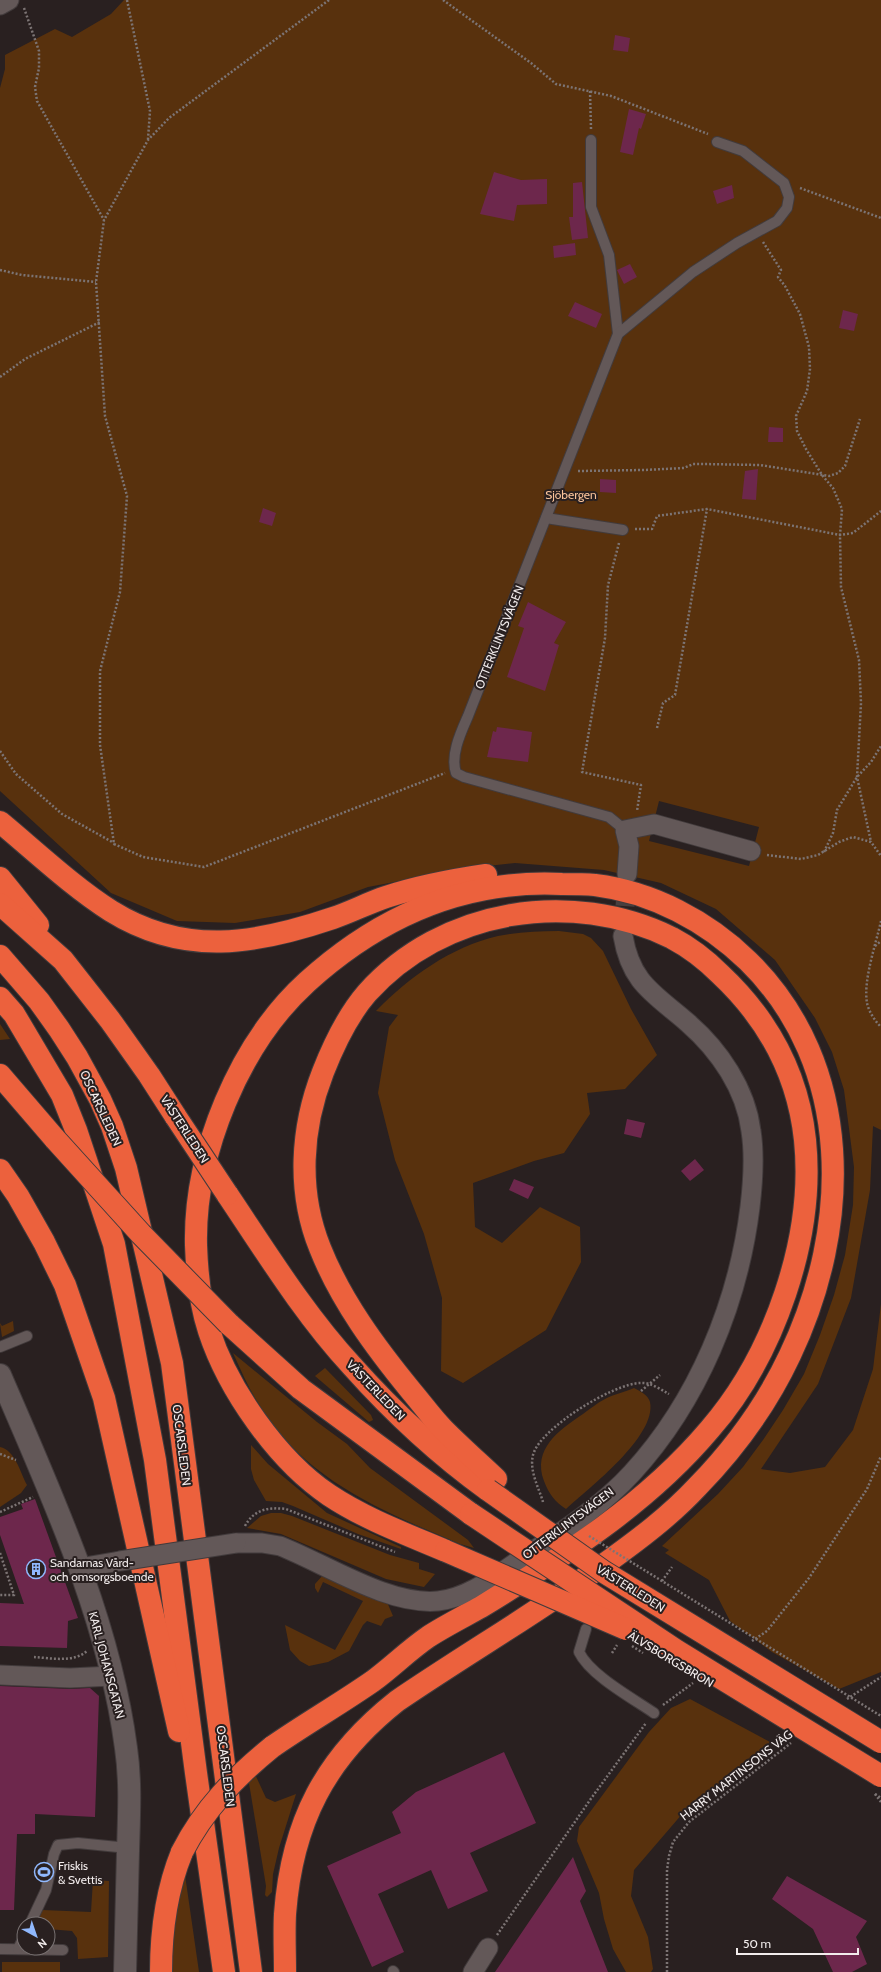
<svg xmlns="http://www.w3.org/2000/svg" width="881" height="1972" viewBox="0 0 881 1972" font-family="Cabin,sans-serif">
  <rect width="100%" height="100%" fill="#292020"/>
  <g fill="#58310d" fill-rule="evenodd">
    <path d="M124,0H881V1130L873,1126L870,1190L851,1298L818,1384L761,1469L790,1473L825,1467L853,1430L873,1369L881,1304V1672L839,1689L772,1652L730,1621L709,1580L665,1553L669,1550L662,1546L718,1494L743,1467L763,1440L783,1410L804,1374L820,1335L834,1295L845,1255L853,1205L854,1167L844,1090L832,1052L815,1018L775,960L716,909L661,883L604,870L515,863L469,868L368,887L300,912L235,923L177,921L111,893L0,791V88L5,69V55L55,29L72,37L111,14ZM659,801L759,827L749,866L649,841Z"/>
    <path d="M559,931L583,934L591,938L603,951L631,1009L657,1055L625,1089L587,1093L590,1114L564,1153L534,1161L473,1183L475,1227L502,1243L540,1207L580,1227L581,1262L546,1330L463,1383L441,1371L442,1298L424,1234L395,1160L378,1093L389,1027L398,1015L376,1011C409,977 451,947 498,936C518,932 538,931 559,931Z"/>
    <path d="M0,1024L10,1039L0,1040Z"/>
    <path d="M13,1321L14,1331L2,1337L0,1323L2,1326Z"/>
    <path d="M233,1353L317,1422L347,1444L370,1468L468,1540L474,1548L460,1544C387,1513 312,1483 266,1415C252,1396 243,1375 233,1353Z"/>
    <path d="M325,1368L371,1415L373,1420L369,1422L315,1376Z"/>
    <path d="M634,1388C640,1391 648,1395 650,1402C657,1436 589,1488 566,1509C555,1502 549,1494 544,1481C532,1449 559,1430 583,1414C590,1409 597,1403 605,1399C614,1394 625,1392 634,1388Z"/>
    <path d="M251,1445L268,1464L327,1513L401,1547V1549L358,1534L293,1506L282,1502L266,1501L254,1480L251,1469Z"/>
    <path d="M0,1447C15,1450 20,1472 27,1485L21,1493L0,1507Z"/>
    <path d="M271,1513H281L292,1516L390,1555L419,1563V1569L435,1574L424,1587L386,1579L281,1534L247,1528L261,1516Z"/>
    <path d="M323,1575L387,1602L393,1616L385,1619L381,1626L367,1621L363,1625L349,1651L328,1662L309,1666L300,1661L290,1650L285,1625L335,1650L363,1601L323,1582L318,1593L315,1588V1584Z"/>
    <path d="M690,1699L772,1743L689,1806L634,1870L631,1896L648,1937L653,1969L651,1972H626L613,1949L604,1919L599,1893L577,1841L579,1827L649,1732L671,1708Z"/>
    <path d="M254,1772L266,1798L275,1802L296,1794L279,1848L273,1874L272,1892L267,1897L265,1895L266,1886L248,1777Z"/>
    <path d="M185,1875L199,1972H170L169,1932Z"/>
    <path d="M93,1880L109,1881L108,1957L78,1959L77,1938L72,1931L48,1929V1924H37L42,1910L91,1912Z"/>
    <rect x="2" y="1962" width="58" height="10"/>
  </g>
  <g fill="#6d274c">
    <path d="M615,35L630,38L628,52L613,50Z"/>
    <path d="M629,109L646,114L641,129L639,128L633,155L620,152Z"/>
    <path d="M494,172L521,180L547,179V204L517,205L514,221L480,214Z"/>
    <path d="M582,182L588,238L572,240L569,217H573V183Z"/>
    <path d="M732,185L734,198L717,204L713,191Z"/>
    <path d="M575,243L576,255L554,258L553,246Z"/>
    <path d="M630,264L637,277L624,284L617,270Z"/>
    <path d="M575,302L602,314L596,328L568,316Z"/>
    <path d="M843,310L858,314L854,331L839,328Z"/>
    <path d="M769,427L783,428V442H768Z"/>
    <path d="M758,469L756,500L742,499L745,471Z"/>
    <path d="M600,479L616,480V493L600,492Z"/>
    <path d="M263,508L276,513L272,526L259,522Z"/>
    <path d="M528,602L566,622L554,643L559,645L545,691L507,677L524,628L518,626Z"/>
    <path d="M497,727L532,732L528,762L487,757L493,731L496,732Z"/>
    <path d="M627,1119L645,1123L641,1138L624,1134Z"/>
    <path d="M695,1159L704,1170L690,1181L681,1171Z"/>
    <path d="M514,1179L534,1187L528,1199L509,1190Z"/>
    <path d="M35,1499L78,1618L68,1621L67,1648L0,1646V1603L24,1604L0,1535V1517L23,1509L21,1504Z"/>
    <path d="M0,1686L70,1689L90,1688L99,1696L95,1817L35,1814V1834H17L14,1910H0Z"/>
    <path d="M504,1752L536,1823L470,1853L488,1891L448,1909L431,1870L378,1894L404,1952L372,1967L327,1866L401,1833L392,1812L416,1792Z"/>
    <path d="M573,1857L586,1891L580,1901L608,1972H495Z"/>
    <path d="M787,1876L867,1921L856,1937L867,1964L852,1972H833L813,1929L772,1899Z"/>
  </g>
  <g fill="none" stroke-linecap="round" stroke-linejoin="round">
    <path stroke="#473f3f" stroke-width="19" stroke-dasharray="19 10" stroke-linecap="butt" d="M623,935L627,878"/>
    <g stroke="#423b3c" stroke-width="12">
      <g id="lane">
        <path d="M591,140V207L609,255L618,334"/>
        <path d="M546,518L623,530"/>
        <path d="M625,830L609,817L464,777L456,773C450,755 461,732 468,716L618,334L693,272L737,243L777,221L787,208L789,197L784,183L743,151L717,142"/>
        <path d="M0,1347L27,1336"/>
        <path d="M586,1629L579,1652C590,1675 632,1698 654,1713"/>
        <path d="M30,1924L46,1890L54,1854L58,1845L78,1843L128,1848"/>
        <path d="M0,1949L63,1950"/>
        <path d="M18,1949L24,1937"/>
        <path d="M393,1971L394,1972"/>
      </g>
    </g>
    <g stroke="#423b3c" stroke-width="21">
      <g id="street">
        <path d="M0,5L9,0"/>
        <path d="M627,874L629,846L625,830L654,824L751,851"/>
        <path d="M236,1543H262L280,1546C326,1564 389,1606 438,1601C472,1597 499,1573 527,1555C563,1531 603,1505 632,1473C698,1401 738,1304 750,1207C753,1182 755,1156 751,1131C746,1089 719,1050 688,1023C655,994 631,984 623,936"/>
        <path d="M79,1568L120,1561"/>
        <path d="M0,1675L70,1678L112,1676"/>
        <path d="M473,1972L488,1948"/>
      </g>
    </g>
    <g stroke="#423b3c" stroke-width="24">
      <path id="secondary" d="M0,1375C51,1494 109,1618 126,1748C131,1782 129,1816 128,1851C127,1891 126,1932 125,1972"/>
    </g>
    <g stroke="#423b3c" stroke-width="24">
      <g id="highway">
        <path d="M0,822C35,851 73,887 111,911C185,957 256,944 333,918C351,912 368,903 386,897C419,886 452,880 486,875"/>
        <path d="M0,878L38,925"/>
        <path d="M0,904L63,960L110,1020L149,1075L176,1117"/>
        <path d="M0,956L39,1001L59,1029L77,1057L100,1099L112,1126L126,1168L172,1363L251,1972"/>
        <path d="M0,998L14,1014L62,1095L76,1130L114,1244L155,1460L196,1773L224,1972"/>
        <path d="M0,1075L55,1139"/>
        <path d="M0,1170L18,1196L44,1242L65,1285L104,1398L179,1731"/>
        <path d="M227,1194C266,1252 304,1314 352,1366C393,1412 438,1454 488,1490"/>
        <path d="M229,1324L301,1389L471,1514"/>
        <path d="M272,1747C305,1724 340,1704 373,1681C392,1667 409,1650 428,1637C445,1626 463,1617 481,1607C564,1556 647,1504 710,1429C774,1355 815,1238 805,1140C798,1074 768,1019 720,974C706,960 689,947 672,938C571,888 442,909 367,993C347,1016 334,1044 323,1072C301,1128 297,1191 320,1248C341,1301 376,1348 412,1392C423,1405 433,1419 444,1430C461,1447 479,1463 496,1479"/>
        <path d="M161,1972C161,1930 166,1891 182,1852"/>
        <path d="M285,1972C285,1953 284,1933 285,1914C292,1822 325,1758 397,1701C466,1654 538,1612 606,1563C638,1540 670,1516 697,1487C735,1448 767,1404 790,1355C851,1227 855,1066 748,961C707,921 652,892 595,885C584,884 573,884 562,884C463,879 380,916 307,982C239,1044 194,1153 196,1245C197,1274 200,1304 209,1331C228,1389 277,1460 329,1495C365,1519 406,1534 446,1551"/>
      </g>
    </g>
    <g stroke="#7c7474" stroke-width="2.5" stroke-dasharray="2 2" stroke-linecap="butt">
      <path d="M127,0L150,111L148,139"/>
      <path d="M329,0L169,118L148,140L104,220L96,282L105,416L127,496L120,592L100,671V745L114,844L143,857L204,867L445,773"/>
      <path d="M443,0L531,63L556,84L611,96L708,134"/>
      <path d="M24,8L39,51V68L35,87L37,101L104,220"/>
      <path d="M590,91L591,129"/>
      <path d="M800,188L881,218"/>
      <path d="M763,242L781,270L778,277L785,286L800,314L809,347L810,369L807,391L796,416L797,431L806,449L822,475L833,488L842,509L840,535L841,587L859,660L861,703L857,777L871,842"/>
      <path d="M0,270L22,275L96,282"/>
      <path d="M0,377L25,359L100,322"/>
      <path d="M578,471L644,470L684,468L693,464H703L760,465L829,476L838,473L845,466L860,419"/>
      <path d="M635,529H652L657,516L707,509L840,535L853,533L881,511"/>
      <path d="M619,543L608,585L605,638L582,772L641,785L637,811"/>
      <path d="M657,728L663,703L675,695L707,509"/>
      <path d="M0,751L16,774L62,814L114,843"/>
      <path d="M824,852L833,833L837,810L857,777L871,762L881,746"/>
      <path d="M767,855L801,859L818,855L839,842L853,837L871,842L881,856"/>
      <path d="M881,921C876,944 863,980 867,1003C869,1012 875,1021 881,1027"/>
      <path d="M875,946L881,941"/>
      <path d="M641,1391L660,1375"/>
      <path d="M0,1454L16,1460"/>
      <path d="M543,1502C539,1488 529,1471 533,1455C540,1428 614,1383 641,1383C651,1382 661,1390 669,1394"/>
      <path d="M0,1512L33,1497"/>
      <path d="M245,1526C254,1509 269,1507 286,1509L395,1552"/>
      <path d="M0,1553L14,1595H0"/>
      <path d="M662,1581L672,1567"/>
      <path d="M752,1641L767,1631L809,1578L867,1489L881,1456"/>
      <path d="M612,1653L617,1645"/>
      <path d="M34,1657C50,1658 74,1663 87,1651"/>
      <path d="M847,1699L881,1677"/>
      <path d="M663,1705L693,1683"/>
      <path d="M875,1794L881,1802"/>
      <path d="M497,1935L590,1800L646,1723"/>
      <path d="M667,1972V1870L669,1856L673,1842L689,1822L791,1743"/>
    </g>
    <use href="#lane" stroke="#635858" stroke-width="10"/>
    <use href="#street" stroke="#635858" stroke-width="19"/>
    <use href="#secondary" stroke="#635858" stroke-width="22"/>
    <use href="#highway" stroke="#ec613d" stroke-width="22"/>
    <g stroke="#423b3c" stroke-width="21" stroke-linecap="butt">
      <path id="street-bridge" d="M120,1561L236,1543"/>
    </g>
    <g stroke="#423b3c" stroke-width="24" stroke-linecap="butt">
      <g id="highway-bridge">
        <path d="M176,1117L227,1194"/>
        <path d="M55,1139L141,1234L229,1324"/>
        <path d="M488,1490L604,1572L881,1742"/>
        <path d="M471,1514L677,1651L881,1776"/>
        <path d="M446,1551L626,1629"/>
        <path d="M182,1852C204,1809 235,1777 272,1747"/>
      </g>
    </g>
    <g stroke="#7c7474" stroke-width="2.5" stroke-dasharray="2 2" stroke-linecap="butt">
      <path d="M589,1536L881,1716"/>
      <path d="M632,1646L643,1653"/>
      <path d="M875,1794L881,1798"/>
    </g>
    <use href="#street-bridge" stroke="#635858" stroke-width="19"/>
    <use href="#highway-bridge" stroke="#ec613d" stroke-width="22"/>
  </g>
  <defs>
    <g id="building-ring" transform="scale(1)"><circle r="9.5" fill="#292020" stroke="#90b8fd" stroke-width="1.5"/><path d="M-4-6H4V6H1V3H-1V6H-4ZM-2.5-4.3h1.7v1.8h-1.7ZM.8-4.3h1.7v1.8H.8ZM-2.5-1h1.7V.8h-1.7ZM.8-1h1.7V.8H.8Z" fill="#90b8fd"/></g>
    <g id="stadium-ring" transform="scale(1)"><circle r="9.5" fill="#292020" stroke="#90b8fd" stroke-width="1.5"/><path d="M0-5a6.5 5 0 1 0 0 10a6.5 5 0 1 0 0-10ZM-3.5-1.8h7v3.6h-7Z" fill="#90b8fd"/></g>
  </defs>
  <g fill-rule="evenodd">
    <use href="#building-ring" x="36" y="1569"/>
    <use href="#stadium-ring" x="44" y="1872"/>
  </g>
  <g text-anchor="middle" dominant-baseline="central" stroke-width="4" stroke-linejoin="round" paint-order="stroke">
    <g font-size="12" fill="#fac39a" stroke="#292020">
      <text x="571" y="494">Sjöbergen</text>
    </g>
    <g font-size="12" fill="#f2ecec" stroke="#292020">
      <text transform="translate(499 637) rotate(-68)">OTTERKLINTSVÄGEN</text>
      <text transform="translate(101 1108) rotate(65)">OSCARSLEDEN</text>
      <text transform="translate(185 1129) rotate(57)">VÄSTERLEDEN</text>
      <text transform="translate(376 1390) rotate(46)">VÄSTERLEDEN</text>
      <text transform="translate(182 1445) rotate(83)">OSCARSLEDEN</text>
      <text transform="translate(568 1523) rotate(-37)">OTTERKLINTSVÄGEN</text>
      <text transform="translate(631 1588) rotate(32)">VÄSTERLEDEN</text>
      <text transform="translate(671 1659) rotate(31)">ÄLVSBORGSBRON</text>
      <text transform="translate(107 1665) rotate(75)">KARL JOHANSGATAN</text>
      <text transform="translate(226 1766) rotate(83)">OSCARSLEDEN</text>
      <text transform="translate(736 1775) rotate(-38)">HARRY MARTINSONS VÄG</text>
    </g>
    <g font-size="12" fill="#f2ecec" stroke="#292020" text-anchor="start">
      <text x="50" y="1562">Sandarnas Vård-<tspan x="50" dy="14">och omsorgsboende</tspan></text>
      <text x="58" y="1865">Friskis<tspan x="58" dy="14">&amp; Svettis</tspan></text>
    </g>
  </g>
  <g transform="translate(36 1936) rotate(140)"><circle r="19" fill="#292020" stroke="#797272"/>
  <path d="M0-3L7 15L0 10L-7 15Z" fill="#90b8fd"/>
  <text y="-6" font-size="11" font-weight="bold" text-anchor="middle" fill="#f2ecec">N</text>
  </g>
  <path d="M737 1948v6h121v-6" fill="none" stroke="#f2ecec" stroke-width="2"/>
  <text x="743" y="1948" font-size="12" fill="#f2ecec" stroke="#292020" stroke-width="3" paint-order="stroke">50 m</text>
</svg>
